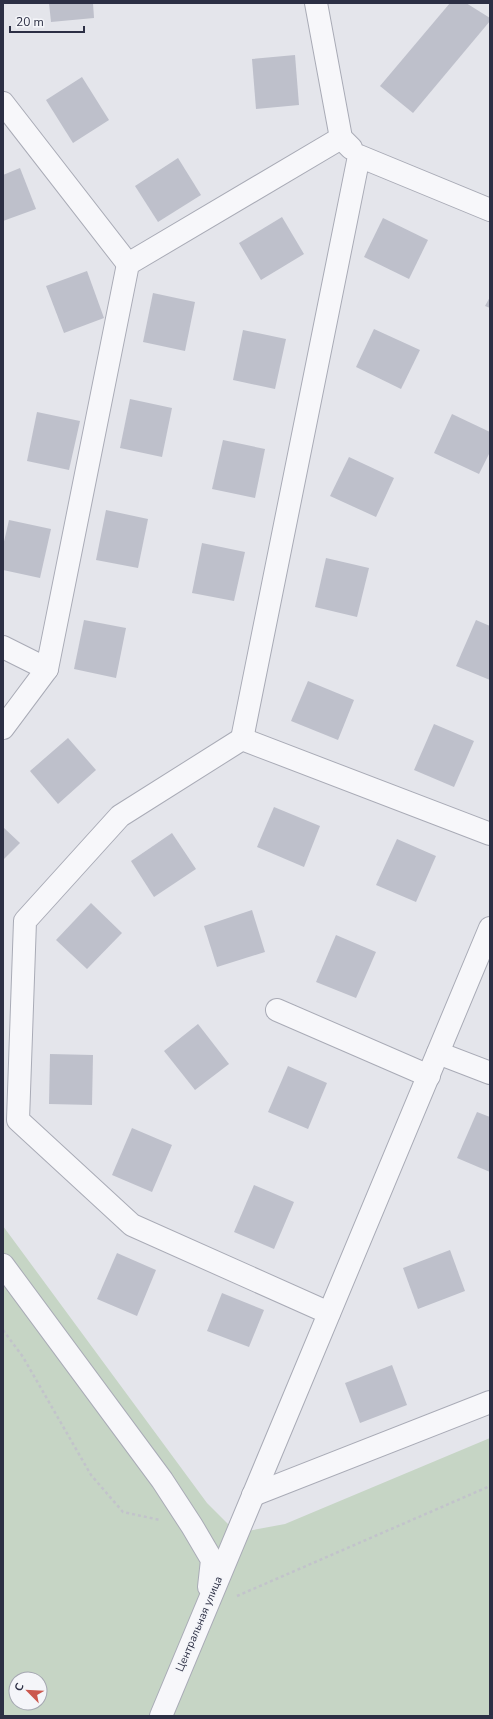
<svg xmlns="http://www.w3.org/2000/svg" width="493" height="1719" viewBox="0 0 493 1719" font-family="'Nunito Sans',sans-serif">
  <rect width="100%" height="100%" fill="#e4e5eb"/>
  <path fill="#c6d5c5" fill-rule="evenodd" d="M3,1226L207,1503L237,1533L285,1524L490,1438V1716H3ZM16,1679H40V1703H16Z"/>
  <g fill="#bec0cb">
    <path d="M49,3H93L94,18L51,22Z"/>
    <path d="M450,3H466L490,18V21L413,113L380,86Z"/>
    <path d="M295,55L299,105L256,109L252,59Z"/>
    <path d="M82,77L109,120L73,143L46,100Z"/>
    <path d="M178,158L201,195L158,222L135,186Z"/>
    <path d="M20,168L36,209L3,221V175Z"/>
    <path d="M282,217L304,254L261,280L239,243Z"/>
    <path d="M383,218L428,240L409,279L364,257Z"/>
    <path d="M87,271L104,318L64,333L46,286Z"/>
    <path d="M153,293L195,302L185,351L143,342Z"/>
    <path d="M490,297V308L485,306Z"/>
    <path d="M374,329L420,350L401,389L356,367Z"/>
    <path d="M243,330L286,339L275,389L233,380Z"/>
    <path d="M130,399L172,408L162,457L120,448Z"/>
    <path d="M37,412L80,421L69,470L27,461Z"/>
    <path d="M452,414L490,432V452L479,474L434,453Z"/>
    <path d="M223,440L265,449L255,498L212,489Z"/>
    <path d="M349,457L394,478L376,517L330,496Z"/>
    <path d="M106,510L148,519L138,568L96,560Z"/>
    <path d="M9,520L51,529L40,578L3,570V546Z"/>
    <path d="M202,543L245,552L234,601L192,593Z"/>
    <path d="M326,558L369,568L357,617L315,607Z"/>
    <path d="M84,620L126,628L116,678L74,669Z"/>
    <path d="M476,620L490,626V680L456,666Z"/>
    <path d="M308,681L354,700L338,740L291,721Z"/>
    <path d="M434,724L474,741L454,787L414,770Z"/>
    <path d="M68,738L96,770L58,804L30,771Z"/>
    <path d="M274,807L320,826L304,867L257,847Z"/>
    <path d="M3,827L20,843L3,860Z"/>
    <path d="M172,833L196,869L154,897L131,861Z"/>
    <path d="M397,839L436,856L416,902L376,885Z"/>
    <path d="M91,903L122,933L87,969L56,940Z"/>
    <path d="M252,910L265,952L217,967L204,926Z"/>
    <path d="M336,935L376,952L356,998L316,982Z"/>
    <path d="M198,1024L229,1064L195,1090L164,1051Z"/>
    <path d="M50,1054L93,1055L92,1105L49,1104Z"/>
    <path d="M288,1066L327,1083L308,1129L268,1112Z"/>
    <path d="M477,1112L490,1117V1172L457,1158Z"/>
    <path d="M132,1128L172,1145L152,1192L112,1175Z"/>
    <path d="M254,1185L294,1202L274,1249L234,1232Z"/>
    <path d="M450,1250L465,1291L418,1309L403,1268Z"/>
    <path d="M117,1253L156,1270L137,1316L97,1299Z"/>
    <path d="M222,1293L264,1310L249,1347L207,1331Z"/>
    <path d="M392,1365L407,1405L360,1423L345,1383Z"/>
  </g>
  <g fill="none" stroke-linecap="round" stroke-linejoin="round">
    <g stroke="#a9abb6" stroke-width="24">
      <g id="minor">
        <path d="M316,3L341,138L351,148"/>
        <path d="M3,103L128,264"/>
        <path d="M3,647L47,669"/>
        <path d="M3,728L47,669L128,264L341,138"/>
        <path d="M242,739L359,156L490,210"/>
        <path d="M277,1010L429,1076"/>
        <path d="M438,1053L490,1073"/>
        <path d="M3,1265L162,1480L192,1526L212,1560L209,1587"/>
        <path d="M329,1313L132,1225L18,1120L25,921L120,816L242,739L490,834"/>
        <path d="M253,1495L490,1402"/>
        <path d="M161,1716L490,928"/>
      </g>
    </g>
    <g stroke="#c2c3cb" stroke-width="2.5" stroke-dasharray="3 3" stroke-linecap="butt">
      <path d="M3,1330L23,1357L91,1475L123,1512L160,1520"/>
      <path d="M237,1596L490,1486"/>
    </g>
    <use href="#minor" stroke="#f7f7fa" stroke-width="22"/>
  </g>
  <g text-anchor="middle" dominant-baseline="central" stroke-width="3" stroke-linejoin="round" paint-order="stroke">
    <g font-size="11" fill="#2c2f44" stroke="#f4f5f9">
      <text transform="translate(199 1624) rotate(-67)">Центральная улица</text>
    </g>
  </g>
  <rect width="493" height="1719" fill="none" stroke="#2c2f44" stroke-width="8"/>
  <g transform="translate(28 1691) rotate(294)"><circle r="19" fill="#f4f5f9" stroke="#a4a6b1"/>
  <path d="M0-3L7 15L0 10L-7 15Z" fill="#cb584e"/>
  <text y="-6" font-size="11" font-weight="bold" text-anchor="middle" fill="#2c2f44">С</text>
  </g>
  <path d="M10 26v6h74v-6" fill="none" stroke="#2c2f44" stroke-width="2"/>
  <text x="16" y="26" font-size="12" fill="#2c2f44" stroke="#f4f5f9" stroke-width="3" paint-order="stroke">20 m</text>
</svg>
